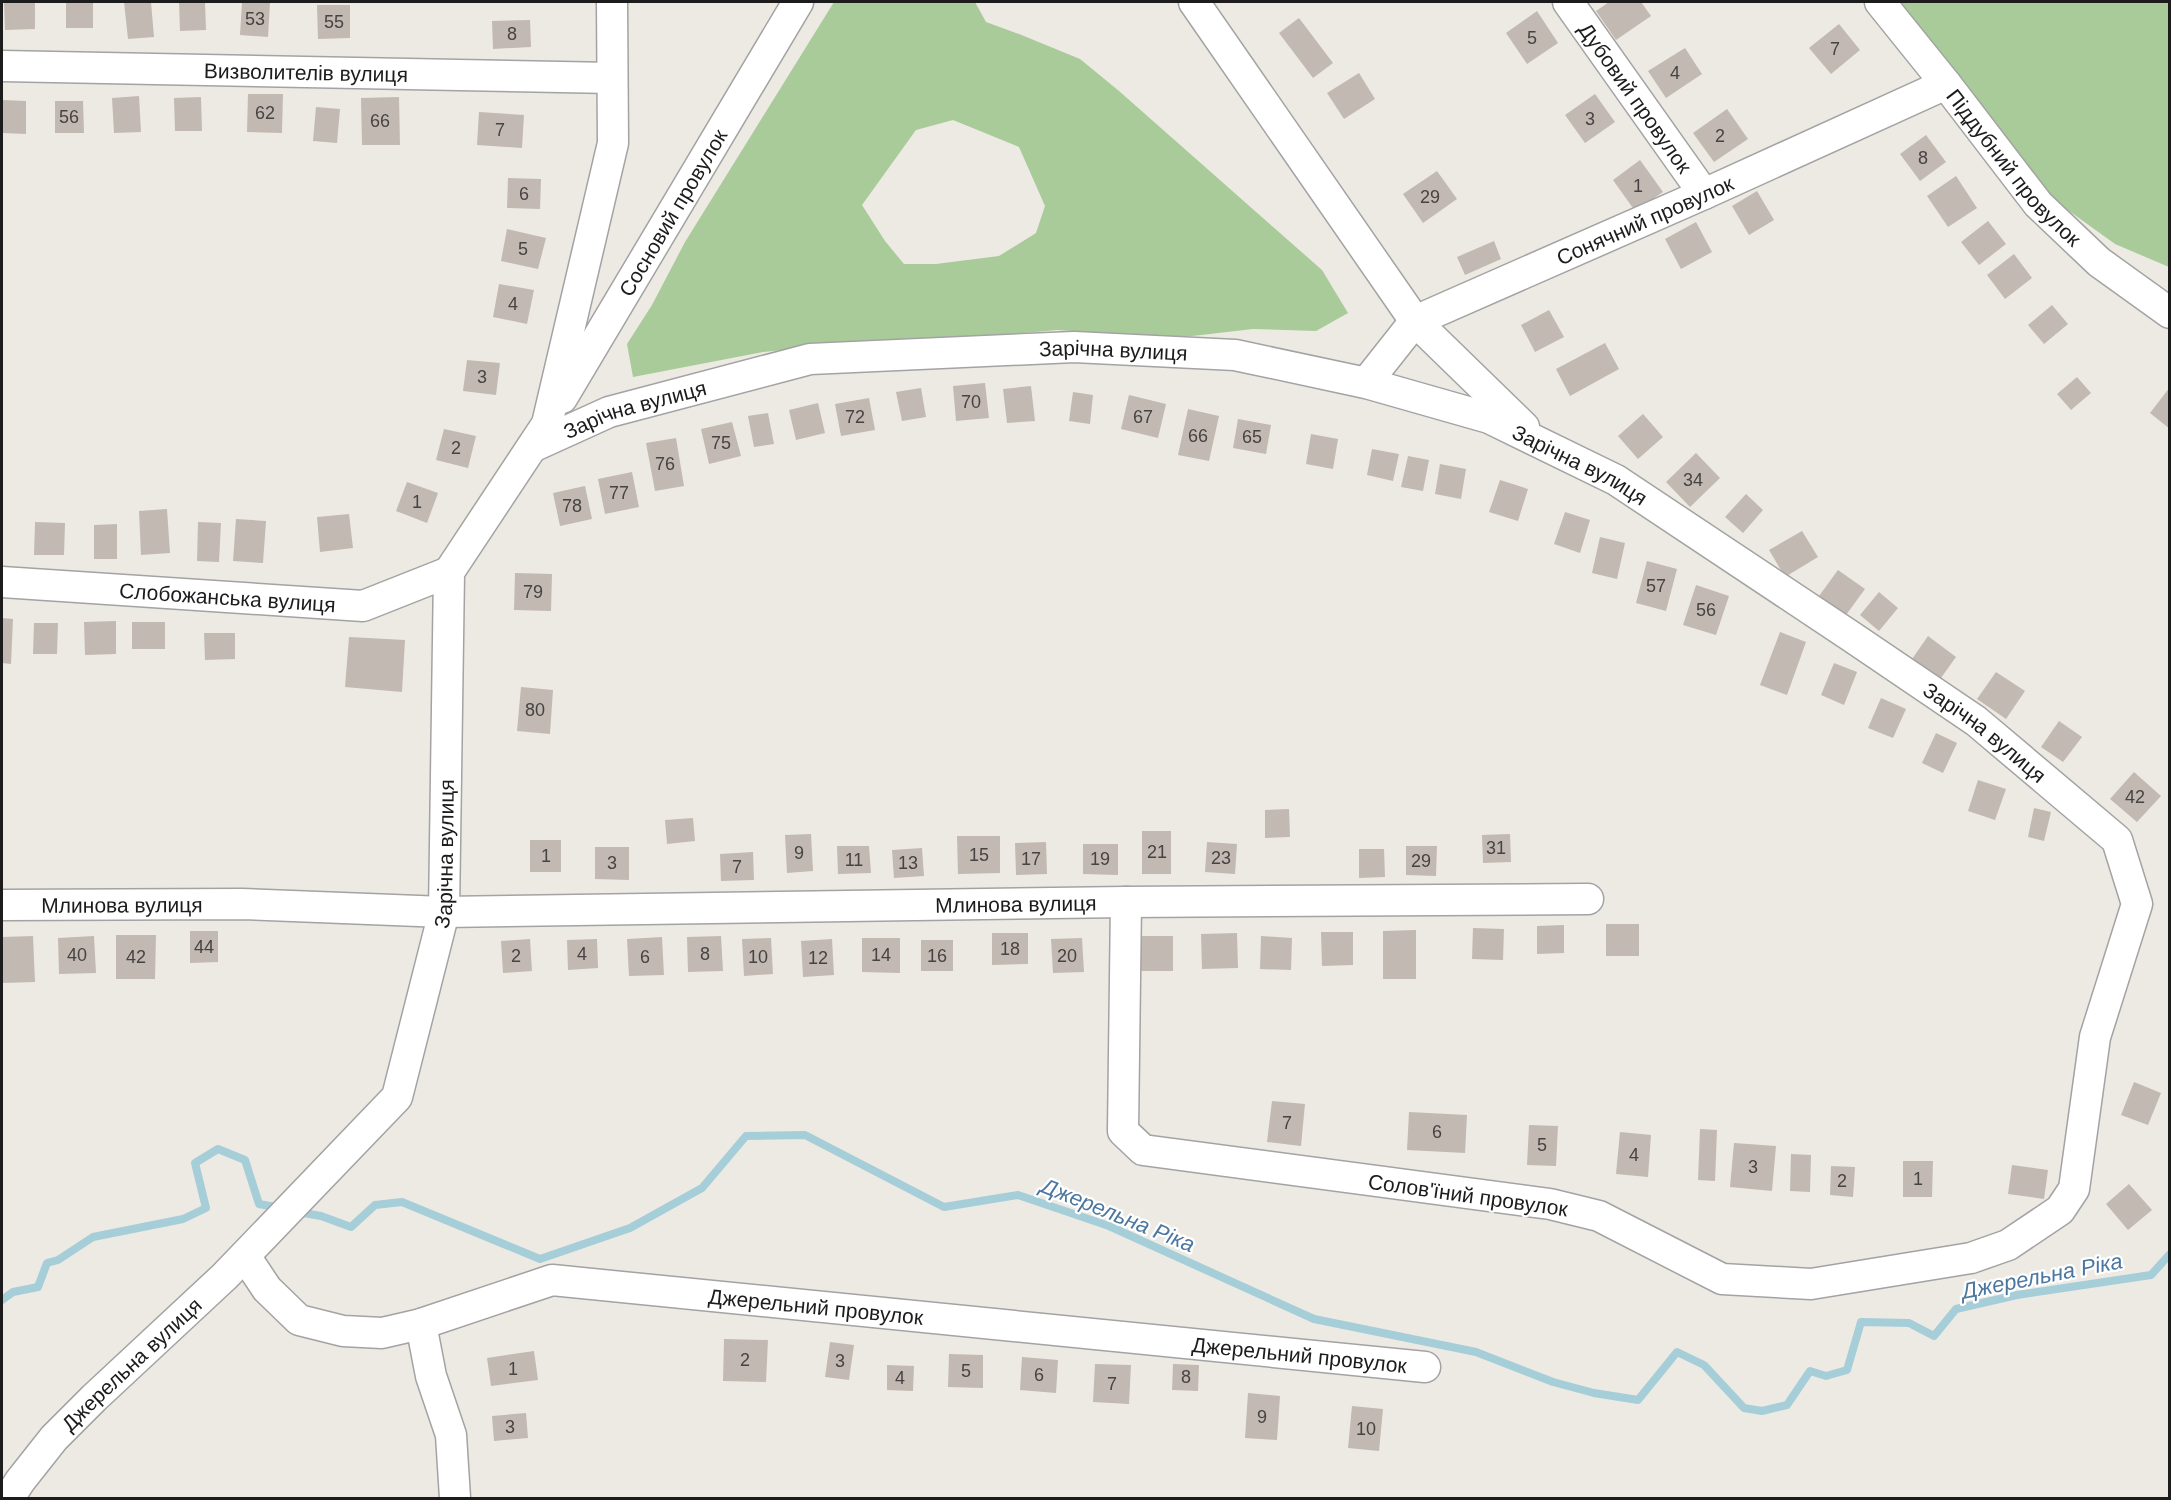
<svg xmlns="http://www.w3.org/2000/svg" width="2171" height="1500" viewBox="0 0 2171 1500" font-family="Helvetica,sans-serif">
  <rect width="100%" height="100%" fill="#edeae3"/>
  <g fill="#a8cb99" fill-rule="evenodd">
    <path d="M834,2H975L986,22L1019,34L1080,59L1119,91L1322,270L1348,313L1316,331L1253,329L1175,338L1057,330L933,341L856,343L763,352L633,377L627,344L652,305L685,242ZM953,120L1019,147L1045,206L1036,233L999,256L936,264H904L885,241L862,205L916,130Z"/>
    <path d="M1893,2H2169V267L2115,244L2040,190Z"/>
  </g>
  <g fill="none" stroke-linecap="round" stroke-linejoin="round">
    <g stroke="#a5ced9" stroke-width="8">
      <path d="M298,1212L321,1216L351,1227L375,1205L402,1202L540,1259L630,1228L702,1188L746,1136L805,1135L944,1207L1018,1195L1109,1226L1314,1319L1476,1352L1553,1382L1594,1393L1638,1400L1677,1352L1704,1365L1744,1408L1762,1411L1787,1405L1810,1371L1826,1376L1847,1370L1861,1322L1909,1323L1934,1336L1956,1309L2017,1295L2151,1275L2170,1254"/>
      <path d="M2,1300L13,1292L38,1287L47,1263L58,1260L93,1237L183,1219L206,1208L195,1163L218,1149L245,1160L259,1204L281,1208"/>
    </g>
  </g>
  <g fill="#c2b9b2">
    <path d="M4,2H35V29L5,30Z"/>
    <rect x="66" y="2" width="27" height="26"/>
    <path d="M124,2H151L154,37L128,39Z"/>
    <path d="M179,2H205L206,30L180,31Z"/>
    <path d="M242,2L270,3L268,37L240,35Z"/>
    <path d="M1609,2H1641L1651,16L1616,40L1596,11Z"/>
    <path d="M317,5H350V38L318,39Z"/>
    <path d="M1537,11L1558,43L1527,64L1506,33Z"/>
    <path d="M1299,18L1333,63L1313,78L1279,33Z"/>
    <path d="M530,20L531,47L493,49L492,21Z"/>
    <path d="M1839,24L1860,50L1831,74L1809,48Z"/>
    <path d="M1685,48L1702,74L1666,98L1648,71Z"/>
    <path d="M1359,73L1375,99L1344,119L1327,93Z"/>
    <path d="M248,94H283L282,133L247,132Z"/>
    <path d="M1595,94L1615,122L1585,143L1565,115Z"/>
    <path d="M139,96L141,132L114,133L112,98Z"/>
    <path d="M201,97L202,131H175L174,98Z"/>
    <path d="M399,97L400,145H362L361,98Z"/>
    <path d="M2,100L26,101V134L2,133Z"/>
    <path d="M55,101H83L84,133H55Z"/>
    <path d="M316,107L340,109L337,143L313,141Z"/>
    <path d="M1727,109L1748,139L1714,162L1693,133Z"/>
    <path d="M479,112L524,115L522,148L477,145Z"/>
    <path d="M1926,135L1946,162L1920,181L1900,154Z"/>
    <path d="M1640,160L1663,192L1635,211L1613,180Z"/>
    <path d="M1437,171L1457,199L1423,223L1403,194Z"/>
    <path d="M1956,176L1977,208L1948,227L1927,196Z"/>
    <path d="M508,178L541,179L540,209L507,208Z"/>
    <path d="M1757,191L1774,220L1749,235L1732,206Z"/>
    <path d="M1988,221L2006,244L1979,265L1961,242Z"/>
    <path d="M1696,222L1712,252L1681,269L1665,239Z"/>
    <path d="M507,229L546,238L538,269L501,261Z"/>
    <path d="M1494,241L1501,259L1465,275L1457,257Z"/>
    <path d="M2014,254L2032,278L2005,299L1987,275Z"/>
    <path d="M499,284L534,290L527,324L493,317Z"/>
    <path d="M2052,305L2068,324L2044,344L2028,325Z"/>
    <path d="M1549,310L1564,337L1535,352L1521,325Z"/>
    <path d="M1605,343L1619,369L1570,396L1556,369Z"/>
    <path d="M467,360L500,363L496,395L463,391Z"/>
    <path d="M2077,377L2091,393L2071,410L2057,394Z"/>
    <path d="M985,383L989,418L956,421L953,386Z"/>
    <path d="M1031,386L1035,421L1007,423L1003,389Z"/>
    <path d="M2170,387V429L2150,413Z"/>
    <path d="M921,388L926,417L902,421L896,392Z"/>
    <path d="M1073,392L1093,395L1090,424L1069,421Z"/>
    <path d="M1129,395L1166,404L1158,438L1121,429Z"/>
    <path d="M869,398L875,430L841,436L835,404Z"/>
    <path d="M818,403L825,433L796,440L789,410Z"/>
    <path d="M1188,409L1219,416L1209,461L1178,455Z"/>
    <path d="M768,413L774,444L754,447L748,416Z"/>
    <path d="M1643,414L1663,437L1638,459L1618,436Z"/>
    <path d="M1238,419L1271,425L1266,454L1233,448Z"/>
    <path d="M732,422L741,456L709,464L701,429Z"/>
    <path d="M444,429L476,436L468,468L436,460Z"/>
    <path d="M1311,434L1338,439L1333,469L1306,464Z"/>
    <path d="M676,438L684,486L655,491L646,443Z"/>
    <path d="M1372,449L1399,454L1393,481L1367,475Z"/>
    <path d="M1696,453L1720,478L1690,507L1666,482Z"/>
    <path d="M1408,456L1429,460L1423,491L1401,487Z"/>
    <path d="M1440,464L1466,469L1461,499L1435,494Z"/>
    <path d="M632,472L639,507L605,514L598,479Z"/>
    <path d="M1500,480L1528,489L1518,521L1489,512Z"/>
    <path d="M407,482L438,493L427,523L396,511Z"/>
    <path d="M585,486L592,519L560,526L553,493Z"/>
    <path d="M1746,494L1763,510L1743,533L1725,517Z"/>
    <path d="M167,509L170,553L141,555L139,511Z"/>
    <path d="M1565,512L1590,520L1580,553L1554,544Z"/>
    <path d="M349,514L353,548L320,552L317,517Z"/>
    <path d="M236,519L266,521L263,563L233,561Z"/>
    <path d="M35,522L65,523L64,555H34Z"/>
    <path d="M198,522L221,523L219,562L197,561Z"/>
    <path d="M117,524V559H94V525Z"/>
    <path d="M1802,531L1818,557L1785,577L1769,550Z"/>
    <path d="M1600,537L1625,543L1617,579L1592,573Z"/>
    <path d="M1647,561L1677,569L1666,611L1636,603Z"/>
    <path d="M1838,570L1865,589L1846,615L1819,596Z"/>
    <path d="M515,573L552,574L551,611L514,610Z"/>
    <path d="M1696,585L1729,596L1716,635L1683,625Z"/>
    <path d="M1879,592L1898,608L1879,631L1860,615Z"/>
    <path d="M2,618L13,619L11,664L2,663Z"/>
    <path d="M116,621V654L85,655L84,622Z"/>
    <rect x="132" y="622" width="33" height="27"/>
    <path d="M34,623H58L57,654H33Z"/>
    <path d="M1780,632L1806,642L1787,695L1760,685Z"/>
    <path d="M204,633H235V659L205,660Z"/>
    <path d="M1928,636L1956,657L1938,682L1910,662Z"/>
    <path d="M349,637L405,640L402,692L345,687Z"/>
    <path d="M1834,663L1857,672L1844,705L1821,695Z"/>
    <path d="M1996,672L2025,691L2006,719L1977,699Z"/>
    <path d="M521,687L553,690L550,734L517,731Z"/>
    <path d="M1881,698L1906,709L1893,738L1868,728Z"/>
    <path d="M2059,721L2082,737L2063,762L2041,747Z"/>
    <path d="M1936,733L1957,743L1943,773L1922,763Z"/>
    <path d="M2134,772L2161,796L2137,822L2110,799Z"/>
    <path d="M1978,780L2006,789L1995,820L1968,811Z"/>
    <path d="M2034,808L2051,812L2044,841L2028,837Z"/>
    <path d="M1289,809L1290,837L1265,838V810Z"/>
    <path d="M693,818L695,841L667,844L665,820Z"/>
    <rect x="1142" y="831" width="29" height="43"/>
    <path d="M811,834L813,871L787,873L785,835Z"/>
    <path d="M1510,834L1511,862L1483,863L1482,835Z"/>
    <path d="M957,836H1000V873L958,874Z"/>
    <rect x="530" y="840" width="31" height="32"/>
    <path d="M1046,842L1047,874L1016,875L1015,843Z"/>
    <path d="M1207,842L1237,844L1235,874L1205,872Z"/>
    <path d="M1083,844H1118V875L1083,874Z"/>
    <path d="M837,846H869L871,873L838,874Z"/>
    <path d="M1406,846H1437L1436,876L1406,875Z"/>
    <path d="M595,847H629V880L595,879Z"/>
    <path d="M922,848L924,876L894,878L892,850Z"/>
    <path d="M1359,849H1384L1385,877L1359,878Z"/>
    <path d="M753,852L754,880L721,881L720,854Z"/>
    <rect x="1606" y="924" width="33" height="32"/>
    <path d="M1564,925V953L1537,954V926Z"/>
    <path d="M1473,928L1504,929L1503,960L1472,959Z"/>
    <path d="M1416,930V979H1383V931Z"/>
    <path d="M190,931H218V962L190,963Z"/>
    <path d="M1321,932H1353V965L1322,966Z"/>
    <path d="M992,933H1028V964L992,965Z"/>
    <path d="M1237,933L1238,968L1202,969L1201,934Z"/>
    <path d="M116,935H156L155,979H116Z"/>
    <path d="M33,936L35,982L2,983V937Z"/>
    <path d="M94,936L96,973L59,974L58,938Z"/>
    <path d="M721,936L723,971L688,972L687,937Z"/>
    <rect x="1141" y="936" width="32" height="35"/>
    <path d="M1261,936L1292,938L1291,970L1260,969Z"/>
    <path d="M662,937L664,975L629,976L627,939Z"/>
    <path d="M771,938L773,974L744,976L742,939Z"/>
    <path d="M862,938H900V973L862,972Z"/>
    <path d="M1082,938L1084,972L1053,973L1051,939Z"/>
    <path d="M530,939L532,971L503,973L501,941Z"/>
    <path d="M597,939L598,968L568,970L567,940Z"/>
    <path d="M832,939L834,975L803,977L801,941Z"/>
    <rect x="921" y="940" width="32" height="31"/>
    <path d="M2134,1082L2161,1093L2148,1125L2121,1115Z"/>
    <path d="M1272,1101L1305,1104L1301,1146L1267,1142Z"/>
    <path d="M1409,1112L1467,1115L1465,1153L1407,1150Z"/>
    <path d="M1529,1125L1558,1126L1556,1166L1527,1165Z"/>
    <path d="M1700,1129L1717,1130L1715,1181L1698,1180Z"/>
    <path d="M1620,1132L1651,1135L1648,1177L1616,1174Z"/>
    <path d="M1734,1143L1776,1146L1772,1191L1730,1187Z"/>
    <path d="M1791,1154L1811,1155L1810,1192L1790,1191Z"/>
    <path d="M1903,1161H1933L1932,1197H1903Z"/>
    <path d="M2012,1165L2048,1170L2044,1199L2008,1194Z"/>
    <path d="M1831,1166L1855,1167L1853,1197L1830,1195Z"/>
    <path d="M2129,1184L2152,1210L2128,1230L2106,1204Z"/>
    <path d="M724,1339L768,1340L766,1382L723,1381Z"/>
    <path d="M830,1342L854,1345L849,1380L825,1377Z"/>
    <path d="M534,1351L538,1380L491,1386L487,1358Z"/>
    <path d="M949,1354L983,1355V1388L948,1387Z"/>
    <path d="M1022,1357L1058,1360L1056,1393L1020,1390Z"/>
    <path d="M1095,1364L1131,1365L1129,1404L1093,1402Z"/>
    <path d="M1173,1364L1199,1365L1198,1391L1172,1390Z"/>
    <path d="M887,1365L914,1366L913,1391L887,1390Z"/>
    <path d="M1248,1393L1280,1396L1277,1440L1245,1438Z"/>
    <path d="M1352,1406L1383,1409L1379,1451L1348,1448Z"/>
    <path d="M526,1413L528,1438L494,1441L492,1416Z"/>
  </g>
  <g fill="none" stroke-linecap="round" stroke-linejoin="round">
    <g stroke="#a3a3a3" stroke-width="33">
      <g id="street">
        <path d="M1194,2L1415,321L1524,427"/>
        <path id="s1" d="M1568,2L1704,194"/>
        <path id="s2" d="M1880,2L1946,84L2038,204L2099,262L2170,313"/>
        <path id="s3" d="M2,66L612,78"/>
        <path id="s4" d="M1366,383L1415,321L1704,194L1946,84"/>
        <path id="s5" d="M562,398L798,2"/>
        <path id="s6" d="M532,447L609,412L810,359L1074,347L1235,355L1366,383L1489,418L1616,480L1852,637L1976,721L2117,840L2137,904L2095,1037L2074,1189L2060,1210L2008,1245L1971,1258L1811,1284L1722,1279L1599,1216L1550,1204L1143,1150L1123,1131L1126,902"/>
        <path id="s7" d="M2,582L363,606L449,572"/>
        <path id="s8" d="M2,905L242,904L444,912L1126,902L1588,899"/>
        <path id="s9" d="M245,1256L267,1289L299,1320L343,1331L382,1333L421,1324L552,1280L1425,1367"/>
        <path d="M421,1324L431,1376L451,1435L455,1498"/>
        <path id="s10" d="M9,1498L20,1481L54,1438L94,1398L225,1276L397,1097L444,912L449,572L547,424L613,143L612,2"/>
      </g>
    </g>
    <use href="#street" stroke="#fff" stroke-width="30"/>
  </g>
  <g text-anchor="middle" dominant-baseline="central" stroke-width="4.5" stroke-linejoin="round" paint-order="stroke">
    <g font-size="18" fill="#464342">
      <text x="255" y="19">53</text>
      <text x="334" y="22">55</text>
      <text x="512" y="34">8</text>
      <text x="1532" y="38">5</text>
      <text x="1835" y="49">7</text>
      <text x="1675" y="73">4</text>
      <text x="265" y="113">62</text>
      <text x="69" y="117">56</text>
      <text x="1590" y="119">3</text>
      <text x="380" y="121">66</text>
      <text x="500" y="130">7</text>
      <text x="1720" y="136">2</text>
      <text x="1923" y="158">8</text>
      <text x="1638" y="186">1</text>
      <text x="524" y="194">6</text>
      <text x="1430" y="197">29</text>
      <text x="523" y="249">5</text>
      <text x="513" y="304">4</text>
      <text x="482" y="377">3</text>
      <text x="971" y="402">70</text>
      <text x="855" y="417">72</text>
      <text x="1143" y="417">67</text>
      <text x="1198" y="436">66</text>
      <text x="1252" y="437">65</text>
      <text x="721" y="443">75</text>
      <text x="456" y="448">2</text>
      <text x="665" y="464">76</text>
      <text x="1693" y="480">34</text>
      <text x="619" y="493">77</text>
      <text x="417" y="502">1</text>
      <text x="572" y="506">78</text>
      <text x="1656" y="586">57</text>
      <text x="533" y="592">79</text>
      <text x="1706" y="610">56</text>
      <text x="535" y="710">80</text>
      <text x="2135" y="797">42</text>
      <text x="1496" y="848">31</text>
      <text x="1157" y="852">21</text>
      <text x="799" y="853">9</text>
      <text x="979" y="855">15</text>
      <text x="546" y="856">1</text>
      <text x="1221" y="858">23</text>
      <text x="1031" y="859">17</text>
      <text x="1100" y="859">19</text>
      <text x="854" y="860">11</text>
      <text x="1421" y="861">29</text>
      <text x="612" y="863">3</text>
      <text x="908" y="863">13</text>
      <text x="737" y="867">7</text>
      <text x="204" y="947">44</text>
      <text x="1010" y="949">18</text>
      <text x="582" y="954">4</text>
      <text x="705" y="954">8</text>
      <text x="77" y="955">40</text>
      <text x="881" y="955">14</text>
      <text x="516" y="956">2</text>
      <text x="937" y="956">16</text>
      <text x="1067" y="956">20</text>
      <text x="136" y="957">42</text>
      <text x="645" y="957">6</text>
      <text x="758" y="957">10</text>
      <text x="818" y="958">12</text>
      <text x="1287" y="1123">7</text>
      <text x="1437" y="1132">6</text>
      <text x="1542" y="1145">5</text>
      <text x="1634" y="1155">4</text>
      <text x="1753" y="1167">3</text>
      <text x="1918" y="1179">1</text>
      <text x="1842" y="1181">2</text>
      <text x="745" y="1360">2</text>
      <text x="840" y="1361">3</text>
      <text x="513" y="1369">1</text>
      <text x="966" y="1371">5</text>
      <text x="1039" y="1375">6</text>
      <text x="1186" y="1377">8</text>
      <text x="900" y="1378">4</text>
      <text x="1112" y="1384">7</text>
      <text x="1262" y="1417">9</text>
      <text x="510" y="1427">3</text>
      <text x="1366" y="1429">10</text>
    </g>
    <g font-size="21" fill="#1c1c1c" stroke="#fff">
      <text stroke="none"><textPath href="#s3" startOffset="304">Визволителів вулиця</textPath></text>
      <text stroke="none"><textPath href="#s1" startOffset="117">Дубовий провулок</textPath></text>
      <text stroke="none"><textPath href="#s2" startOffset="213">Піддубний провулок</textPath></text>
      <text stroke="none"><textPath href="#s5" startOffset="216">Сосновий провулок</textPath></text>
      <text stroke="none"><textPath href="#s4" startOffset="330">Сонячний провулок</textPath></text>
      <text stroke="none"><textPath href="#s6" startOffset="596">Зарічна вулиця</textPath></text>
      <text stroke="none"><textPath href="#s6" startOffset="110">Зарічна вулиця</textPath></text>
      <text stroke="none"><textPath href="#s6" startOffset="1082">Зарічна вулиця</textPath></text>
      <text stroke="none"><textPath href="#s7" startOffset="226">Слобожанська вулиця</textPath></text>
      <text stroke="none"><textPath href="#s6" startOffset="1568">Зарічна вулиця</textPath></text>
      <text stroke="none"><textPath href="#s10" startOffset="808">Зарічна вулиця</textPath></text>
      <text stroke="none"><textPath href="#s8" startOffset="1014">Млинова вулиця</textPath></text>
      <text stroke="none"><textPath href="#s8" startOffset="120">Млинова вулиця</textPath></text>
      <text transform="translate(1468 1195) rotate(8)">Солов'їний провулок</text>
      <text stroke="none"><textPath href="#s9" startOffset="612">Джерельний провулок</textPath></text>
      <text stroke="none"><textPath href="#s9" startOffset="1098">Джерельний провулок</textPath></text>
      <text stroke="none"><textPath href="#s10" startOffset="182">Джерельна вулиця</textPath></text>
    </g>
    <g font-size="22" font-style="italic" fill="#4b76a0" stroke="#fff">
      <text transform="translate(1118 1215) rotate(22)">Джерельна Ріка</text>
      <text transform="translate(2042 1276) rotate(-11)">Джерельна Ріка</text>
    </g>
  </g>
  <rect width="2171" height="1500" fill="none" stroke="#1c1c1c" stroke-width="6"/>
</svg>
